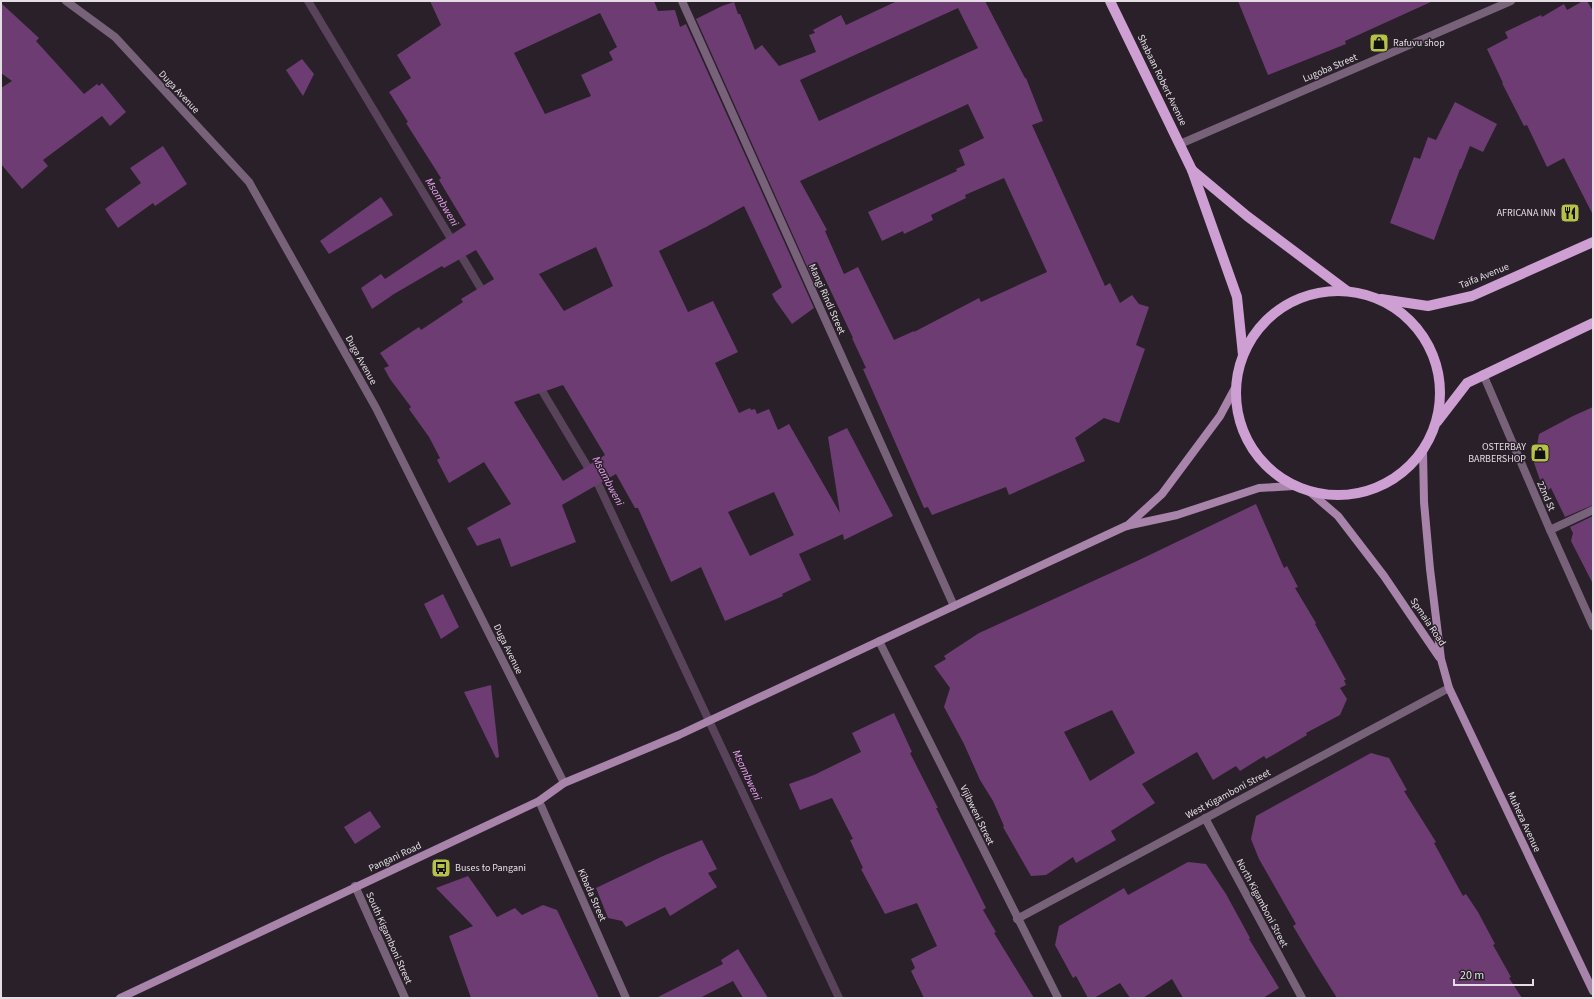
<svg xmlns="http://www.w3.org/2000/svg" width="1594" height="999" viewBox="0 0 1594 999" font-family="'Source Sans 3',sans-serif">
  <rect width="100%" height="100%" fill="#29202a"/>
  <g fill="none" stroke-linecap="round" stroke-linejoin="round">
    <g stroke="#58435b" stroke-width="8">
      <path d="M308,1L486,297"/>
      <path d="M538,384L599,486L839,998"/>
    </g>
  </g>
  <g fill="#6d3c72" fill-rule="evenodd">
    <path d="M430,1H654L658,11L675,10L680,27L686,24L814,308L792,324L775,300L772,294L782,287L744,206L706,227L659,251L688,312L713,301L738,352L715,363L739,413L750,408L751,410L755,409L757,414L769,409L778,430L789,424L840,513L828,437L847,428L893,516L844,540L843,534L799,554L811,580L782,594L783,596L725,621L701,567L671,582L638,508H635L616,474L562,505L576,542L511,567L500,538L477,546L467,528L511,504L484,462L449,483L437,460L440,458L429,437L409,409L411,407L390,379L384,368L389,366L380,353L419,327L421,330L463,302L461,299L494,279L476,250L444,268L442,266L394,294L372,309L361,288L381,274L385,279L466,225L439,180L441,178L406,123L408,122L389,92L411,78L397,55L441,25ZM600,13L617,47L609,52L613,60L581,75L591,96L545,114L514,53ZM596,247L613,286L564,311L539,274ZM563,385L605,455L563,481L514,402ZM774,492L794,535L750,556L728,512Z"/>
    <path d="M897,1H985L1025,78H1026L1043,121L1032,125L1105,286L1110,283L1120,303L1132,295L1139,304L1149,307L1136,345L1145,349L1119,423L1104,418L1075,438L1085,461L1009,495L1006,487L932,515L928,507L924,508L863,369L866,368L852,338H853L817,262L811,264L814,282L696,19L722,6L734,2L738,14H740L755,50L762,45L779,66L816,52L809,35L815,33L813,30L841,15L846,25ZM958,8L978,48L819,121L800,80ZM968,104L984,138L959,150L965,165L956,169L957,171L868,212L882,241L903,231L904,234L933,220L931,215L966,198L965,195L1004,178L1047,272L981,302L979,298L914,332V331L894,340L858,267L844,274L825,231L827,230L800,181Z"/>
    <path d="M1238,1H1433L1345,41L1346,44L1268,75Z"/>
    <path d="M1583,1H1587L1593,11V215L1564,158L1547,167L1527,125L1524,126L1502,83H1503L1487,49L1508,38L1505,32L1541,15L1542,17L1564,4L1567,10Z"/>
    <path d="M1,3L39,38L36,41L84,94L97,84L99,86L102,83L126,112L110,126L102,116L43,160L48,166L22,189L1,164V88L12,81L1,73Z"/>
    <path d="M302,59L314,74L303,96L286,70Z"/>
    <path d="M1455,102L1497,124L1483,152L1470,146L1461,169H1460L1434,240L1390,223L1414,157L1420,159L1428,137L1436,140Z"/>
    <path d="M163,146L187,184L155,206L153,203L118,228L105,209L141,183L130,168Z"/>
    <path d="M381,197L393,215L329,254L320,241Z"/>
    <path d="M1593,407V505L1565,517L1551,488L1548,490L1543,478L1540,480L1534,463L1539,434L1573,416Z"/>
    <path d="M1256,504L1284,568L1287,566L1298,587L1295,588L1316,623L1315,624L1346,680H1344L1346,685L1340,688L1347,699L1340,715L1306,733L1307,735L1266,759L1264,756L1240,771L1236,766L1213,780L1197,752L1142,784L1155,803L1111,831L1116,840L1076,863L1073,857L1046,875L1031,876L1003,827L1004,826L993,801L980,780L964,744L944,707L950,688L934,666L946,659L944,656L979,633L1137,561ZM1112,710L1135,753L1090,781L1064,732Z"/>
    <path d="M1593,516V584L1571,541L1573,533L1570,527Z"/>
    <path d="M443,594L459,627L441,639L424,604Z"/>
    <path d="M491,685L499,757L496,758L464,692Z"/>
    <path d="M894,713L912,752L910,753L938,808H936L986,908L983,910L996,932L994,933L1034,998H924L911,971L915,968L911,959L937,946L917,903L885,914L861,869L863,868L850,840L853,839L832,798L800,810L789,784L814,775L861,752L852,733Z"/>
    <path d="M1371,753L1389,758L1407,790L1404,791L1436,842L1434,843L1458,887L1463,896L1466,894L1478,912L1495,944L1493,945L1511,977L1509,978L1522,998H1337L1315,963L1293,926L1296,924L1259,859L1251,839L1256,816Z"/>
    <path d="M370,811L381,827L355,844L344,827Z"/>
    <path d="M702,840L717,869L708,873L717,887L670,916L665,907L626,927L622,921L608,918L596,888L663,856Z"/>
    <path d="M1188,862L1206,864L1226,894L1250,938L1249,939L1279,988L1263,998H1183L1172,979L1143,998H1130L1120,983L1094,998H1088L1076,976L1073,978L1055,945L1059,926L1124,888L1128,895Z"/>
    <path d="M468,876L497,917L515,908L522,915L543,905L557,910L599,998H471L449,936L473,926L436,888Z"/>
    <path d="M738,949L768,998H743L733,981L700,998H656L723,964L721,960Z"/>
  </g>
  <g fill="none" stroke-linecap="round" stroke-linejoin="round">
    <g stroke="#78627a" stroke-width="8">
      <path d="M66,1L115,37L249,182L376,408L564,783"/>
      <path d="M682,1L954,606"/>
      <path d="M1180,144L1511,1"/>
      <path d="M1483,374L1550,530L1593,626"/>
      <path d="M1550,530L1593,510"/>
      <path d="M879,641L1058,998"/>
      <path d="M539,801L626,998"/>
      <path d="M1205,818L1302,998"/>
      <path d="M355,886L405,998"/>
      <path d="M1017,919L1449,688"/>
    </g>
    <g stroke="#a884ab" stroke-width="8">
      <path d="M1423,451L1424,502L1430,569L1441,659L1449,688L1593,991"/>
      <path d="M1310,492L1338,516L1384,576L1439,657"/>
      <path d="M1127,526L1162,494L1220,416L1235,388"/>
      <path d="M120,998L539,801L564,783L679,735L954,606L1126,526L1177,515L1259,488L1294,486"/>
    </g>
    <g stroke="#ce9fd2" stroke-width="10">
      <path d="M1110,1L1192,170L1237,297L1243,355"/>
      <path d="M1192,170L1247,216L1347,291"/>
      <circle cx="1338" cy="393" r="102"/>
      <path d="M1381,299L1428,306L1472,296L1593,242"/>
      <path d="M1437,422L1467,383L1593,323"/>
    </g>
  </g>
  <defs>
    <g id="shop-square" transform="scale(1)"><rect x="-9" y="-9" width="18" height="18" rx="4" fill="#b7c148" stroke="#29202a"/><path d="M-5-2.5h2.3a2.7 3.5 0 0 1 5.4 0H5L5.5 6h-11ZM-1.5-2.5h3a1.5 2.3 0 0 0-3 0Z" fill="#111"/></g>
    <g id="restaurant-square" transform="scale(1)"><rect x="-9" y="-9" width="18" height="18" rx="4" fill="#b7c148" stroke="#29202a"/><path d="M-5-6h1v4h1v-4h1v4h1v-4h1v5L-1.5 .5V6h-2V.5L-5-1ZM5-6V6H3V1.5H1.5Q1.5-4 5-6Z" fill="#111"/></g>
    <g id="bus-square" transform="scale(1)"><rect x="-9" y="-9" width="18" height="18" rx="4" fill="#b7c148" stroke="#29202a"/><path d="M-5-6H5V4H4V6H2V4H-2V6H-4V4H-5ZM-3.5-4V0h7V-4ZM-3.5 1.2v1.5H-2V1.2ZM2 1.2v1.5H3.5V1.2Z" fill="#111"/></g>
  </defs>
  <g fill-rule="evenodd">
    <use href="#shop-square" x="1379" y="43"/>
    <use href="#restaurant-square" x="1570" y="213"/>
    <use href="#shop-square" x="1540" y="453"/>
    <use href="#bus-square" x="441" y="868"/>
  </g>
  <g text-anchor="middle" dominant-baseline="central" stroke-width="3" stroke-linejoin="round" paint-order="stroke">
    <g font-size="10" fill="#e4dee4" stroke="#29202a" text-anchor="start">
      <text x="1393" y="43">Rafuvu shop</text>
      <text x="1556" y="213" text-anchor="end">AFRICANA INN</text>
      <text x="1526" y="447" text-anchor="end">OSTERBAY<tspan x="1526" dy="12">BARBERSHOP</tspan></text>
      <text x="455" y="868">Buses to Pangani</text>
    </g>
    <g font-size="10" fill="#e4dee4" stroke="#29202a">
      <text transform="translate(1330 68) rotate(-23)">Lugoba Street</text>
      <text transform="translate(1162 80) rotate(64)">Shabaan Robert Avenue</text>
      <text transform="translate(179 92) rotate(47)">Duga Avenue</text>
      <text transform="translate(1484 276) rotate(-22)">Taifa Avenue</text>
      <text transform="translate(827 299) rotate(66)">Mangi Rindi Street</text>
      <text transform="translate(361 360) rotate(61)">Duga Avenue</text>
      <text transform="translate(1546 496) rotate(67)">22nd St</text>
      <text transform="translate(1428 622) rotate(56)">Spmaia Road</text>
      <text transform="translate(508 649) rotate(64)">Duga Avenue</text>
      <text transform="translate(1228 794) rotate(-28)">West Kigamboni Street</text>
      <text transform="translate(977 815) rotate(64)">Vijibweni Street</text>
      <text transform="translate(1524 822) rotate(65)">Muheza Avenue</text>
      <text transform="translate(395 857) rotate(-25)">Pangani Road</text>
      <text transform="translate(592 895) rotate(66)">Kibada Street</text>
      <text transform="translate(1262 903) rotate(62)">North Kigamboni Street</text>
      <text transform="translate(389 938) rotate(66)">South Kigamboni Street</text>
    </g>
    <g font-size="11" font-style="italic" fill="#eaa2f0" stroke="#29202a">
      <text transform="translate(442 202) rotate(59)">Msambweni</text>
      <text transform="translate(608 481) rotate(62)">Msambweni</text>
      <text transform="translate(747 775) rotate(65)">Msambweni</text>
    </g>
  </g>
  <rect width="1594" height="999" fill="none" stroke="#e4dee4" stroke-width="4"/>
  <path d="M1454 979v6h79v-6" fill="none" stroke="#e4dee4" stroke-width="2"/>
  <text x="1460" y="979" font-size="12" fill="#e4dee4" stroke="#29202a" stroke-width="3" paint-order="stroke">20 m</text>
</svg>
